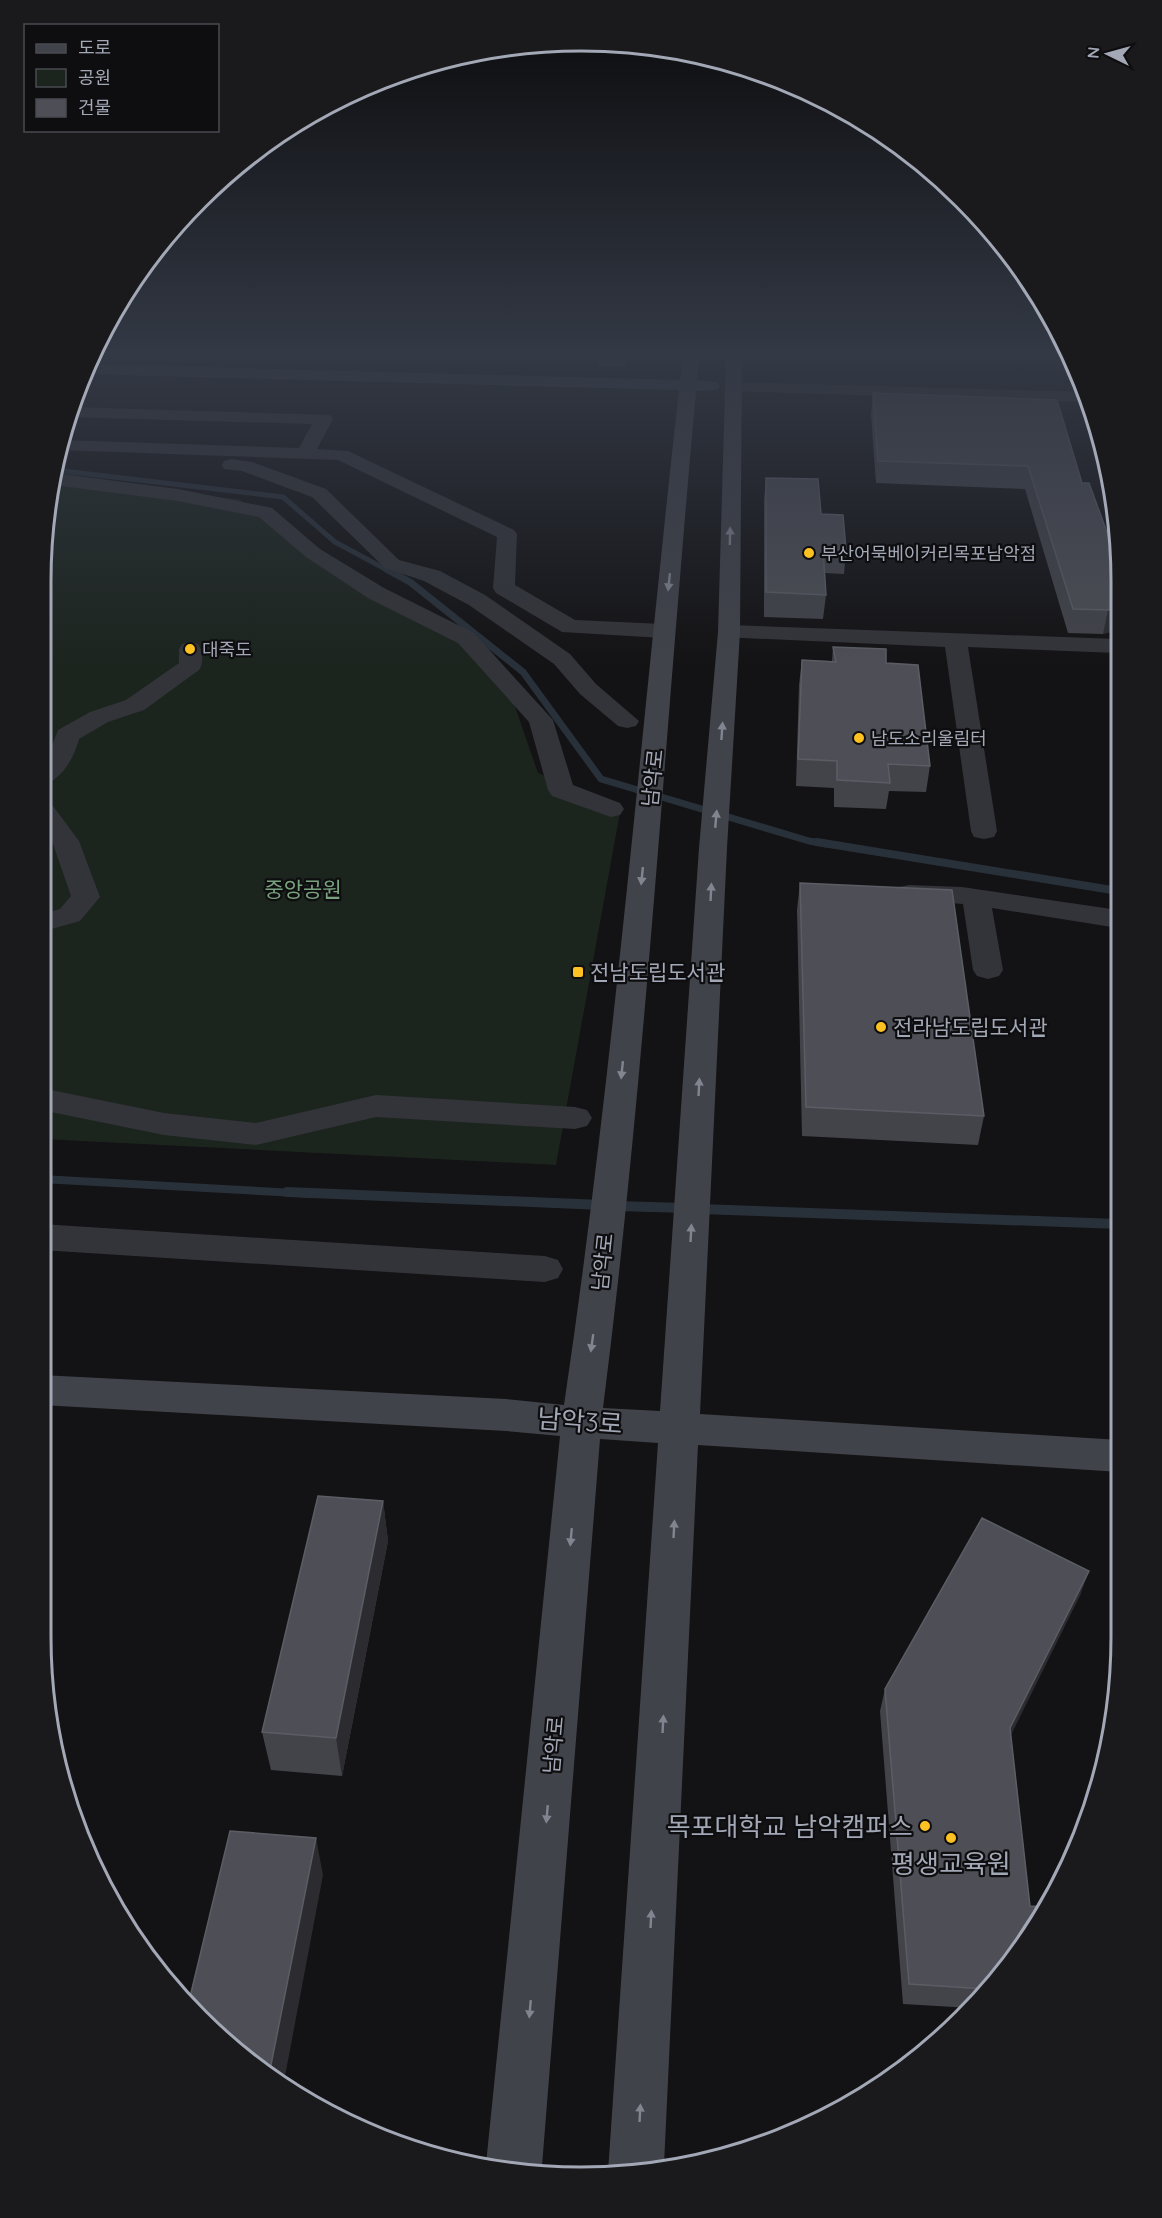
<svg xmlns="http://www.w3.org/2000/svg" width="1162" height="2218" viewBox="0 0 1162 2218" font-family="Quicksand,'Noto Sans KR',sans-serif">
  <rect width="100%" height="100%" fill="#131214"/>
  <path fill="#1c241e" d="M52,481L239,499L343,581L500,663L538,773L621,807L556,1165L41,1139L42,546Z"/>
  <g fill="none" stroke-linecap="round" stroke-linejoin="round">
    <path stroke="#283039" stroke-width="5" d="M54,470L283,497L335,542L389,571"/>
    <path stroke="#283039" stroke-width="7" d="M386,569L410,582L523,672L601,779L809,841L826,844"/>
    <g stroke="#283039" stroke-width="8">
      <path d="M817,842L1118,891"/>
      <path d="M41,1179L314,1194"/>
    </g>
    <g stroke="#283039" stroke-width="10">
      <path d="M287,1192L602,1205"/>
      <path d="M616,1206L686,1208"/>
      <path d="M700,1209L1119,1224"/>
    </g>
    <g fill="#333439" fill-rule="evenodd">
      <path d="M734,382L1085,392L1088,402L728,391L725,387L728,383Z"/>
      <path d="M72,407L330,415L333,419L317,449L348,451L514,530L517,534L515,585L575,620L663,624L671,626L674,631L671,636L663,638L562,632L496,593L493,588L497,537L338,460L57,450L59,440L299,448L312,424L68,417Z"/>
      <path d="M231,459L252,462L326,489L399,560L440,571L485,595L570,654L596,684L639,721L636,726L627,728L618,726L580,694L554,664L469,605L424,581L385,568L312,497L242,471L224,469L222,465L224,461Z"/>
      <path d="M54,473L178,489L272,508L320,549L384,588L474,633L553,720L573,785L620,803L624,809L620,815L611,817L552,796L548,790L529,722L458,643L368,598L306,557L259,517L178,501L53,485Z"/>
      <path d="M729,625L1117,639V653L968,647L997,831L994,837L984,839L974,837L971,831L945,647L721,637L718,632L721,627Z"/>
      <path d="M190,642L198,644C203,651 204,663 199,670L144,710L108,722L79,739C74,758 62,780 41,786V765L49,753L58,730L90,712L126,700L179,663V649L182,644Z"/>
      <path d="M41,804L53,806L79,841L100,897L80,921L41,932V914L60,909L71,896L52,841L41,827Z"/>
      <path d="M909,885L962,887L1118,910V928L992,908L1003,970L999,976L988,979L977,976L973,970L963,904L899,899L895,893L899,887Z"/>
      <path d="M41,1088L164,1113L256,1123L376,1095L575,1107L587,1110L592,1118L587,1126L575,1129L376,1117L256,1145L164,1135L41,1110Z"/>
      <path d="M41,1224L545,1256L558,1260L563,1269L558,1278L545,1282L41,1250Z"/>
    </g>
    <path fill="#41434a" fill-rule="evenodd" d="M683,357H699L697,380L717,382L720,386L717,390L696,391C665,730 646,1070 603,1408L660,1411L699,848L718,632L726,357H742L740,632L727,848L700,1414L1120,1440V1472L698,1445L664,2165L617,2176H609L608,2172L658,1443L600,1439L542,2166L541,2169L486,2164L560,1436L506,1431L41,1405V1375L506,1399L564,1405C614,1068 641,728 679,390L84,374L88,364L680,380Z"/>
  </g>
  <g fill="#43444a">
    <path d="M598,357H627L625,366H598Z"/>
    <path d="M873,393L1057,400L1117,630L1103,634L1068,633L1025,489L876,483L871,414Z"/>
    <path d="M766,478L821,514L846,550L844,574L824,573L826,595L823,619L764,617V500Z"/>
    <path d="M833,647L886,663L930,766L926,792L889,791L886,809L834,807V788L796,786L799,685L802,660L832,661Z"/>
    <path d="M800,883L984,1116L978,1145L802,1136L797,910Z"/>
    <path d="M383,1501L388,1541L342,1776L271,1770L262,1732Z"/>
    <path d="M1081,1593L1011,1734L1030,1906L1043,1907L971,2008L903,2004L880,1711L885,1689Z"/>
  </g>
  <g fill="#2c2c30">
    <path d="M1117,607V630L1103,634L1108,610Z"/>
    <path d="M383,1501L388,1541L342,1776L336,1738Z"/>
    <path d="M1089,1571L1081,1593L1004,1749L1010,1728Z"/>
    <path d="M316,1838L323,1875L283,2087L269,2075Z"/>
  </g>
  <g fill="#4e4f56" stroke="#5b5d65" stroke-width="1.5">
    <path d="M873,393L1057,400L1082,483H1089L1117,560V607L1108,610L1073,609L1028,466L878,461Z"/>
    <path d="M766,478L818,479L821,514L843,515L846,550L823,549L826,595L766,592Z"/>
    <path d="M833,647L886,649V663L918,665L930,766L888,764L890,783L837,780V761L798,759L802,660L836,662Z"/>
    <path d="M800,883L952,890L984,1116L806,1107Z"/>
    <path d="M318,1496L383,1501L336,1738L262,1732Z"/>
    <path d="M982,1518L1089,1571L1010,1728L1030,1906L1043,1907L985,1989L909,1984L885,1689Z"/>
    <path d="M230,1831L316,1838L269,2075L189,2001Z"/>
  </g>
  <defs><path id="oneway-solid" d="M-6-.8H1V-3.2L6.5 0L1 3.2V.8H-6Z" transform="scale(1.5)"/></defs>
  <g fill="#818590">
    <use href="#oneway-solid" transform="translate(730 536) rotate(-89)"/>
    <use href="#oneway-solid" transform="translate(669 582) rotate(96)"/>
    <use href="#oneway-solid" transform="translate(722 731) rotate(-86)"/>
    <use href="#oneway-solid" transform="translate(716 819) rotate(-85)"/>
    <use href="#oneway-solid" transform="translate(642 876) rotate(96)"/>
    <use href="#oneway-solid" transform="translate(711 892) rotate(-87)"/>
    <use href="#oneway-solid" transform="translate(622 1070) rotate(96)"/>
    <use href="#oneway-solid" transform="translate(699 1087) rotate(-87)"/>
    <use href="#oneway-solid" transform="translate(691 1233) rotate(-87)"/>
    <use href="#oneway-solid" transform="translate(592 1343) rotate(98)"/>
    <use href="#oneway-solid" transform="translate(674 1529) rotate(-87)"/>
    <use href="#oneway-solid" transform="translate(571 1537) rotate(95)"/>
    <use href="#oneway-solid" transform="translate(663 1724) rotate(-87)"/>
    <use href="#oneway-solid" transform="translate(547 1814) rotate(95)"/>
    <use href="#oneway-solid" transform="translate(651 1919) rotate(-87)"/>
    <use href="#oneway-solid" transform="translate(530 2009) rotate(95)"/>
    <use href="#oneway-solid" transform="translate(640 2113) rotate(-87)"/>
  </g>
  <linearGradient id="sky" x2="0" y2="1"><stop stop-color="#0a0a0b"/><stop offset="0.53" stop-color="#333945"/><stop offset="1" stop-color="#333945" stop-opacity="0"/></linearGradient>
  <rect width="1162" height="668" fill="url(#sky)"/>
  <g fill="#fdc222" stroke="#0e0d0f" stroke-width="2">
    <circle cx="809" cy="553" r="6"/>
    <circle cx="190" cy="649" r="6"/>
    <circle cx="859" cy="738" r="6"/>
    <rect x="572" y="966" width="12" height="12" rx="3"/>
    <circle cx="881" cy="1027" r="6"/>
    <circle cx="925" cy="1826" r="6"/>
    <circle cx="951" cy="1838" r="6"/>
  </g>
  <g text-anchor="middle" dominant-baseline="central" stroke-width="4.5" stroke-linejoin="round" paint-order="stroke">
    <g font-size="18" fill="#a3a8b6" stroke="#0e0d0f" text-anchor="start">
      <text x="821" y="553">부산어묵베이커리목포남악점</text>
      <text x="202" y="649">대죽도</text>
      <text x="871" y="738">남도소리울림터</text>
    </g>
    <g font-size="21" fill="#a3a8b6" stroke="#0e0d0f">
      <text transform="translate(652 778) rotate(-84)">남악로</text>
      <text transform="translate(602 1262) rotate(-84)">남악로</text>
      <text transform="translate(553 1745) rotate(-85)">남악로</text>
    </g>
    <g font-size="21" fill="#79a27e" stroke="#0e0d0f">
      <text x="303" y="889">중앙공원</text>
    </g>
    <g font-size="21" fill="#a3a8b6" stroke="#0e0d0f" text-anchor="start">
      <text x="590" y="972">전남도립도서관</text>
      <text x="893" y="1027">전라남도립도서관</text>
    </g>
    <g font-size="26" fill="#a3a8b6" stroke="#0e0d0f">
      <text transform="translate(580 1421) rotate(4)">남악3로</text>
    </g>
    <g font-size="26" fill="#a3a8b6" stroke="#0e0d0f" text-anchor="end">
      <text x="913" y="1826">목포대학교 남악캠퍼스</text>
      <text x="951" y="1863" text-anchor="middle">평생교육원</text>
    </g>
  </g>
  <path d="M0 0H1162V2218H0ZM581 51H581A530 530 0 0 1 1111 581V1637A530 530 0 0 1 581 2167H581A530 530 0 0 1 51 1637V581A530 530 0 0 1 581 51Z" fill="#1a191c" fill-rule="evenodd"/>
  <path fill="none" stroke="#a3a8b6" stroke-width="3" d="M581 51H581A530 530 0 0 1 1111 581V1637A530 530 0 0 1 581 2167H581A530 530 0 0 1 51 1637V581A530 530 0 0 1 581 51Z"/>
  <rect x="24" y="24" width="195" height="108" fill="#0e0d0f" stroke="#4a4b52" stroke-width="1.5"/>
  <rect x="36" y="44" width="30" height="9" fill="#41434a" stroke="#4a4b52" stroke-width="1.5"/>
  <text x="78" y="54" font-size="18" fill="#a3a8b6">도로</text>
  <rect x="36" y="69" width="30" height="18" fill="#1c241e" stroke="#4a4b52" stroke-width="1.5"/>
  <text x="78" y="84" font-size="18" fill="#a3a8b6">공원</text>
  <rect x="36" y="99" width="30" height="18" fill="#4e4f56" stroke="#4a4b52" stroke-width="1.5"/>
  <text x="78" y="114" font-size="18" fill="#a3a8b6">건물</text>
  <g transform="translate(1108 54) rotate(275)" stroke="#0e0d0f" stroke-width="4.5" paint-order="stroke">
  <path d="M0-4.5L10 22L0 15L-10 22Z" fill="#a3a8b6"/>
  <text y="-9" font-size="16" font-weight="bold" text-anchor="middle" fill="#a3a8b6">N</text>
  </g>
</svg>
